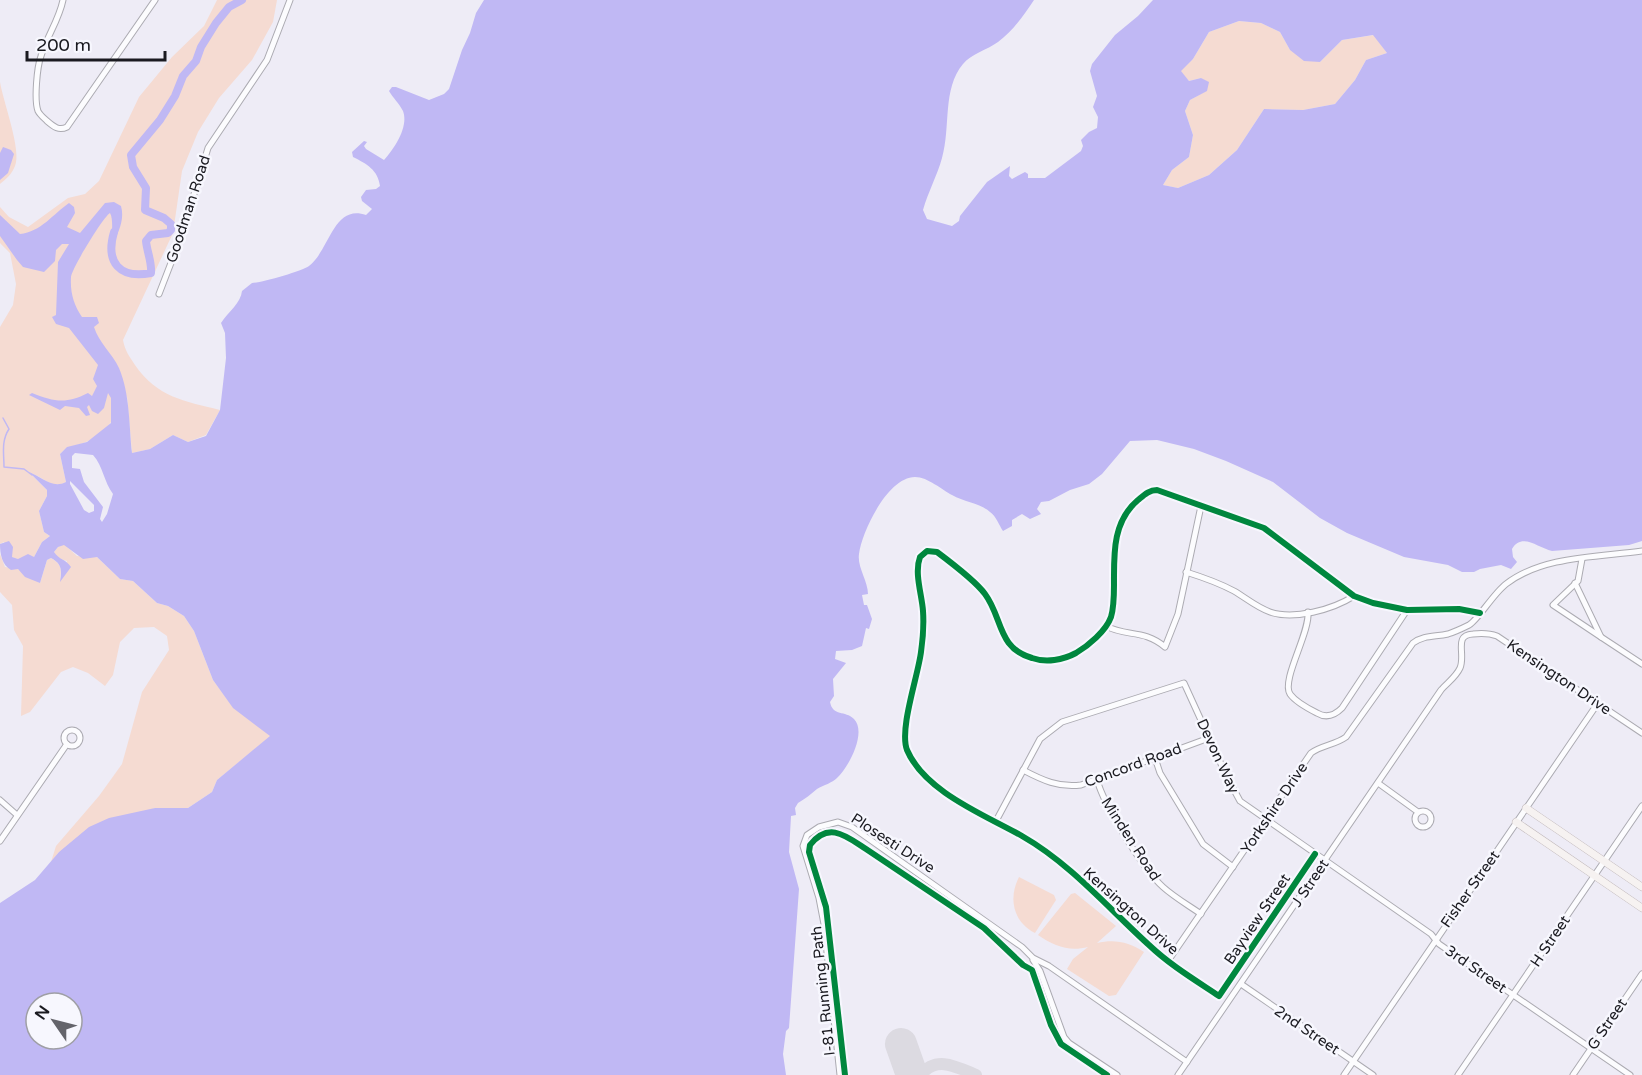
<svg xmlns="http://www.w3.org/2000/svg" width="1642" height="1075" viewBox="0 0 1642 1075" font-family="'Varela Round',sans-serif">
  <rect width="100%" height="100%" fill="#eeecf6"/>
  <g fill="#f5dbd2">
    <path d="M217,0H277L273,22L252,60L219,98L198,132L182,171L173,233L123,340C125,351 129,356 135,365C157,397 184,401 220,410L206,435L188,442L173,435L150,449L132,453L127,396C117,415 107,433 86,442C75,447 70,444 60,454L66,482C52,490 44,477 30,473L47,490V496L39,511L44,532L50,536L42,542L34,557L18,559L11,557L4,542L0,544V327L13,305L16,284L10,253L0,243V207L9,217L28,227L68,198L85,194L99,181L139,97L172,57L204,26Z"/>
    <path d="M1239,21L1261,23L1280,32L1290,50L1320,62L1342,40L1374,35L1387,53L1366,60L1355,80L1335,104L1303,110L1264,109L1237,150L1209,175L1178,188L1163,185L1172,170L1189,157L1193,135L1185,111L1190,100L1206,91L1201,78L1189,81L1180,71L1193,59L1209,32Z"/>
    <path d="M0,82C3,101 22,151 15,166C12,174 6,179 0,184Z"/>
    <path d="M64,544L77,556L97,557L120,579L133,581L157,603L168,606L184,616L194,631L213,680L233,707L271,736L217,780L212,792L188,808H155L59,852L51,862L56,846L99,796L122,764L142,692L169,650L167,636L154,627L134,628L120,642L113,675L105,686L88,673L73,667L61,672L30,712L21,716L23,646L14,630L12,605L0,592V554L5,567L18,569L40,583L47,560L51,558C61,564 62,568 60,580L67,561L57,558L54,552L58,547Z"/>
    <path d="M1019,877L1054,895L1056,900L1035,933C1013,922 1008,898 1019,877Z"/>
    <path d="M1075,893L1116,926L1097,943C1115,939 1129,942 1144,952L1116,995L1109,996L1067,969L1073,959L1088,947C1069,952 1054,946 1038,935L1071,894Z"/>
  </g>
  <g fill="#c0b8f4" fill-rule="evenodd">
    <path d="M484,0H1034C1024,15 1013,31 998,42C987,50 971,54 963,64C942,89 951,127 942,158C937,176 928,192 923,210L927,219L952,226L959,221L960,216L987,182L1010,166L1009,176L1012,179L1025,172L1028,174V178H1045L1081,151L1083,146L1081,140L1089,132L1097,128L1098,117L1093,107L1097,96L1090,71L1092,64L1115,35L1138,16L1153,0H1642V541L1629,545L1552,551C1538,548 1522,532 1512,549L1513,557L1517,562L1511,569L1501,565L1480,569L1474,572H1462L1448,565L1404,557L1347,533L1320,518L1273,482L1226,461L1194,449L1157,440L1130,441L1102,474L1089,484L1070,490L1049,501L1041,502L1037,509L1041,514L1030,519L1022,514L1012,520V526L1003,531C999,525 996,516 990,512C980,503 964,502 952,495C942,490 928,477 915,477C888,477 862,531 859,554C857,567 868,581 868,594L862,595L864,605H867L872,619L869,629L866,628L862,646L852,650L836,651L835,659L846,663L833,679L834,696L830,702C833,717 845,710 854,719C867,732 849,767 837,778C832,783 824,785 817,789C811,794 805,799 798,803L795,808L796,815L791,816L789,852L799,889L789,1028L786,1031L783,1054L786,1075H0V903L35,880L59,852L89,827L109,818L155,808H188L212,792L217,780L270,736L233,708L213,680L194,631L184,616L168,606L157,603L133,581L120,579L97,557L83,559L64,545L58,547L54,552C59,560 66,559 71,567L60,582C62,570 62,564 51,558L47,560L40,583L25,577L18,569L11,570C2,565 0,554 0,544L9,541L13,547L12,557L18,559L28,554L34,557L42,542L50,536L44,532L39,511L47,496V490L29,472C42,477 52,489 66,482L60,454L67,447L87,442L111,423V398L108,393L104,408L98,414L92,411L89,405L87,407L90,415L86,416L79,408L65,406L60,410L29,395L32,393C55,402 66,404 88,393L92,396L97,386L93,379L98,365L69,328L56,324L52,317L56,315L58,262L69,244H62L56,250L55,261L44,272L23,267L17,260L0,236V215L20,234C41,232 53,214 69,203L74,207L75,213L67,227L80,233L105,203L114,202L121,206C125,220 118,233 112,246C111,236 114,220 110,213C103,217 71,270 71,277C70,293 74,305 82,317H97L99,323L94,327C99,343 112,353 119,368C130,394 129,425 132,453L150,449L173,435L188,442L206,436L220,410L226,358L225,333L221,323C228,312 241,303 242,291L252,283C261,283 302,271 309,266C330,250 333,204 366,215L372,209L362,201L361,197L366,190L376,189L380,186C378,170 367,164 353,157L352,152L364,141L367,142L364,146L366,149L384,160C394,149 409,127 403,111C399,103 393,98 389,91L392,87H396L429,100L444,94L449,89L462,50L470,33L476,13ZM1239,21L1261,23L1280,32L1290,50L1304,61L1320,62L1342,40L1373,35L1387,53L1366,60L1355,80L1335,104L1303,110L1264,109L1237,150L1209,175L1178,188L1163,185L1172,170L1189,157L1193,135L1185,111L1190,100L1207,91L1209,82L1201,78L1189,81L1181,71L1193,59L1209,32ZM75,453L93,455C103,466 104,482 113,494L107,514L102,522L100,519L103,507L84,482L80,469L72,468V456ZM70,481L94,505V511L89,513L84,510L70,484ZM36,1003H72V1039H36Z"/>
    <path d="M3,147L11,150L14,154L8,173L0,180V153Z"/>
  </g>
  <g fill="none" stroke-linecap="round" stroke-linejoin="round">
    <path stroke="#c0b8f4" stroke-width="1.5" d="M3,418L9,429C1,441 4,454 4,467L24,469L32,475"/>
    <path stroke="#c0b8f4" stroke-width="8" d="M114,232C105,263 120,279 151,273C152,262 147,252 146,241L151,235L168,233L171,230V224L164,218L145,210L146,188L133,167L131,155L160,120L175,96L183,76L196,61L201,47L216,23L229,7L242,0"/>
    <path stroke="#dcdae1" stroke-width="12" d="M921,1075C936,1055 957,1067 976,1075"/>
    <path stroke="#dcdae1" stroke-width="32" d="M901,1044L912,1075"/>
    <g stroke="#acabb2" stroke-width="7">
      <g id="minor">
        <path d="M63,0C59,20 47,36 41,56C37,67 34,100 38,111C40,115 44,118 47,121C54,127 59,131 67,127L155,0"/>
        <path d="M159,294L181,237L208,148L267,60L290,0"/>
        <path d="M1582,559L1578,581L1553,605L1601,637"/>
        <path d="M1186,572C1202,577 1219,583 1234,591C1246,598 1256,607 1270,612C1294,620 1332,610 1354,596"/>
        <path d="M1575,583L1601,637L1642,664"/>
        <path d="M1308,612C1310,633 1281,680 1290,694C1295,701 1309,709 1317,713C1327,719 1335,715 1342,708L1407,610"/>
        <path d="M1106,626C1126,637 1144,629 1165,647L1178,614L1201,506"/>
        <circle cx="72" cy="738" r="8"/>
        <path d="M1155,758L1160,773L1203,844L1233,867"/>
        <path d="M1023,770C1042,780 1059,788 1081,785L1209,738"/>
        <path d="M1097,780C1105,807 1142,868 1163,887C1174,897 1188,905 1201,914"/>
        <path d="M1378,783L1418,812"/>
        <path d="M0,800L17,815"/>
        <circle cx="1423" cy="819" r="8"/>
        <path d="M996,821L1040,739L1062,722L1184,683L1227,777L1240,801L1431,934L1439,944L1630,1075"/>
        <path d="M0,841L67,744"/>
        <path d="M1315,854L1219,996C1195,980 1170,965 1149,945C1108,908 1071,864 1022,836C985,815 925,792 907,750C899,729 918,676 921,652C923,638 924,625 923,611C922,595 914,573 920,557L927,551L937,552C949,561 977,583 985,594C1003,618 997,648 1032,658C1046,663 1063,660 1076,653C1088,646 1106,631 1111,617C1114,607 1114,596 1114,585C1114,555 1112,522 1138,500C1144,495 1149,490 1157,490L1264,528L1354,596L1373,603L1407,610L1459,609L1480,613"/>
        <path d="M1033,960L1040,971L1064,1037L1069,1043L1117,1075"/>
        <path d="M1168,961L1311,753C1322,745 1335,745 1346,737L1413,643C1424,635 1435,637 1448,634C1454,632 1463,628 1469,625C1478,620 1493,594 1506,584C1542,556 1598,557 1642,551"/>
        <path d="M1241,984L1373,1075"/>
        <path d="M840,1075L824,924L819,898L803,846L807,835L819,827L838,822L852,827L1022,947L1033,958L1049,966L1187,1062"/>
        <path d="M1178,1075L1441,690C1447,683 1456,677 1460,668C1466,654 1453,635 1473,634C1482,633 1489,633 1497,636L1642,733"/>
        <path d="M1344,1075L1598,703"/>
        <path d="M1458,1075L1642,806"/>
        <path d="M1573,1075L1642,974"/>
      </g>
    </g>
    <g stroke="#c0b8ba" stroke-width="8">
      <g id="major">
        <path d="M1526,808L1642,887"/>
        <path d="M1516,822L1642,908"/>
      </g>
    </g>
    <use href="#minor" stroke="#fcfcfe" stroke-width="5"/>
    <use href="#major" stroke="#f6f2f1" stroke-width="7"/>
    <g stroke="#f7f7fe" stroke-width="10">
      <g id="cycleway">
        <path d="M1315,854L1219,996C1195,980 1170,965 1149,945C1108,908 1071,864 1022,836C985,815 925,792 907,750C899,729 918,676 921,652C923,638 924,625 923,611C922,595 914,573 920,557L927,551L937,552C949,561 977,583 985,594C1003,618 997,648 1032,658C1046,663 1063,660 1076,653C1088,646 1106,631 1111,617C1114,607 1114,596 1114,585C1114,555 1112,522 1138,500C1144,495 1149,490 1157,490L1264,528L1354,596L1373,603L1407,610L1459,609L1480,613"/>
        <path d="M845,1075L826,907L809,852L810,845C829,821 846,836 866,849L984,928L1023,965L1032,970L1051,1025L1061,1044L1107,1075"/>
      </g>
    </g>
    <use href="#cycleway" stroke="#00873e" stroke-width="6"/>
  </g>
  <g text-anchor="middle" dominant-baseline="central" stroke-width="5" stroke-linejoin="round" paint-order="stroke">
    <g font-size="15" fill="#1a1a20" stroke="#f7f7fe">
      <text transform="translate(188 209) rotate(-72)">Goodman Road</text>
      <text transform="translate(1559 677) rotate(34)">Kensington Drive</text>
      <text transform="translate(1218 756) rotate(65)">Devon Way</text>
      <text transform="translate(1133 765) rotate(-20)">Concord Road</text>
      <text transform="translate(1274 808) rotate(-56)">Yorkshire Drive</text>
      <text transform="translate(1131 839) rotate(57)">Minden Road</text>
      <text transform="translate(893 843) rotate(33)">Plosesti Drive</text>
      <text transform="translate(1310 883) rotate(-56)">J Street</text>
      <text transform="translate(1470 889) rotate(-55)">Fisher Street</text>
      <text transform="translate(1131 911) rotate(42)">Kensington Drive</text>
      <text transform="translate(1257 919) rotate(-56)">Bayview Street</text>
      <text transform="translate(1550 941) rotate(-56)">H Street</text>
      <text transform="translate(1476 969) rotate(35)">3rd Street</text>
      <text transform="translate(823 991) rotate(-96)">I-81 Running Path</text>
      <text transform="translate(1607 1024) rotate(-56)">G Street</text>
      <text transform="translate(1307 1030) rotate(34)">2nd Street</text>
    </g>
  </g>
  <g transform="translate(54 1021) rotate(305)"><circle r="28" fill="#f7f7fe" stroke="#9f9fa5" stroke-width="1.5"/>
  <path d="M0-4.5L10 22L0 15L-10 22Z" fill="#64646b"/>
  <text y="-9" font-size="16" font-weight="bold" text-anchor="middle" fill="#1a1a20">N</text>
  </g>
  <path d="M27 51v9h138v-9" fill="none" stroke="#1a1a20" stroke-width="3"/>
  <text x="36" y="51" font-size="18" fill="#1a1a20" stroke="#f7f7fe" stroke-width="4.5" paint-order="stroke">200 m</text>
</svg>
